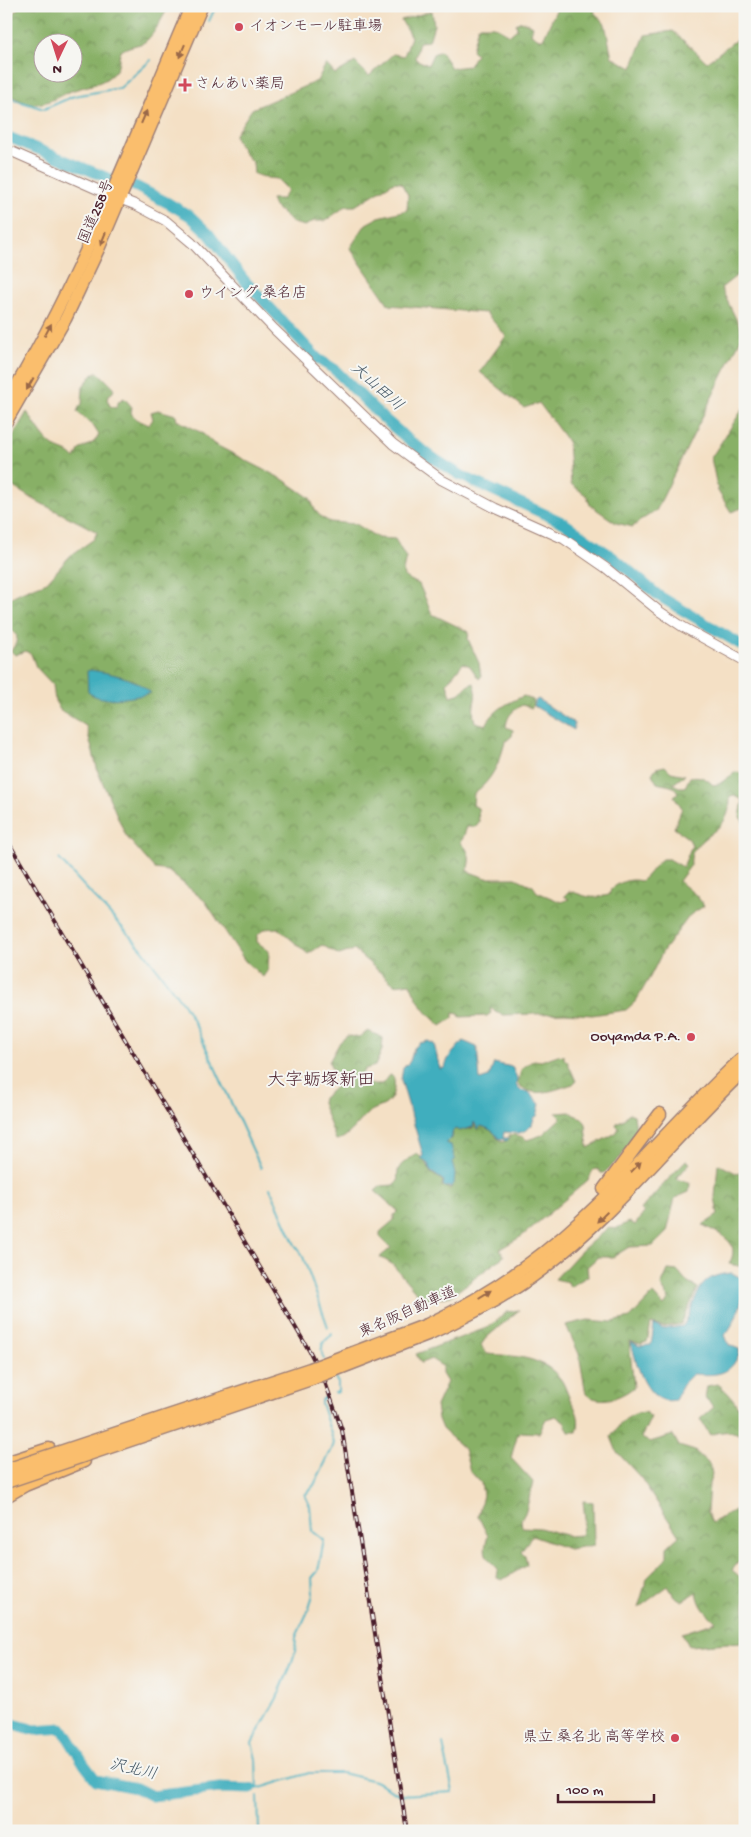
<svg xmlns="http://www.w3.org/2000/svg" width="751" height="1837" viewBox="0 0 751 1837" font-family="'Gochi Hand','Klee One',sans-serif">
  <defs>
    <pattern id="forest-crowns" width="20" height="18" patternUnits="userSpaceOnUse" patternTransform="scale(1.25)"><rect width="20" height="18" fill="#88b066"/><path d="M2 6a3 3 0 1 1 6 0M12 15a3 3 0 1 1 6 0" fill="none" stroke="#718f54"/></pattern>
  </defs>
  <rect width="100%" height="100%" fill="#f6f6f2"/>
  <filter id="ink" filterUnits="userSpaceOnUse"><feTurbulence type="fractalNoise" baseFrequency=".02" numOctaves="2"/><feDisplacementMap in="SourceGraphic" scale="10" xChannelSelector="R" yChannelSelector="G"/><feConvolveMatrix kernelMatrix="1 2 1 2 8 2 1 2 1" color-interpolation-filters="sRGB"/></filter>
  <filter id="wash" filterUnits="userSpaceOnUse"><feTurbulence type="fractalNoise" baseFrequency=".0096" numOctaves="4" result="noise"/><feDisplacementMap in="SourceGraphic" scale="20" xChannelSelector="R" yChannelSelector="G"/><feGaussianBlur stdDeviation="1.12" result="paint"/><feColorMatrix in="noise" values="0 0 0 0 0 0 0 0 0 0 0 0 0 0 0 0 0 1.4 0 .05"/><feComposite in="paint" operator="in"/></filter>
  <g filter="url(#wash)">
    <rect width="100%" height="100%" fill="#f4e0c5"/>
    <g fill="url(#forest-crowns)" stroke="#696848" fill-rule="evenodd">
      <path d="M20,6H169C163,16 153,38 143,43C135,46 127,46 120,52C119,58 119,65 116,70C106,84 89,85 74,90C61,94 50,104 34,104C24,104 15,98 6,92C6,66 1,25 20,6ZM72,42V72H42V42Z"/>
      <path d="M558,6H598L594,12L605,24L612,57L632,68L645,35L673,31L707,62L745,33V269L721,288L741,329L742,336L656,511L641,520L633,527L616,523L590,505L587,496L571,484L568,442L539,403L524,408L480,372L506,336L486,313L389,305L350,248L366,224L379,217L407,210L408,195L401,183L394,182L355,206H346L325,221H314L305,226L293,223L273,205L271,199H282L288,190L277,179L267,178L254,174L253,163L243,152L234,136L252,109L317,81L326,64L335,74L355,62L369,76L393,54L404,56L411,37L401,20L432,11L434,25L429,41L419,42L415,59L428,65L433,54L441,51L451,68L469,66L476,54L472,50L478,26H494L510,35L517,29L516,24L521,21L533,26L531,34L539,39H543Z"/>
      <path d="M94,373H99L114,388L113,392L109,395L107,399L110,406L116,408L119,401L124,398L132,407L131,413L136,419L149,425L153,419L151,412L158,410L176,415L177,420L202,433L214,444L284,480L310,498L315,510L321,517L330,522L356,524L378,538L395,539L406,558C401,578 401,576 419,584L432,614L469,632L468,639L479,663L481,677L479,679L470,666L463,663L447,683L451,696L461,693L467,686L474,683C479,699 470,706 475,722L486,725C493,710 509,702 524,696L533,700L532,708L522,705C512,711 507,716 506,727L513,730L512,736L505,742C500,762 492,781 474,793L473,805L478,808L479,822L475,827H467L461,843C470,851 471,859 467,871L486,878H516L533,886L537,892L561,902L569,899L564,896L569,891C588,896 588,900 609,895L611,889C621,882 628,878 641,881C650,874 654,865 662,859H669L683,867L692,845L689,839L674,828L682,808L674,796L678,793C675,784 666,786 657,783L652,774L656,768L665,766L671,772L685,775L673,784L679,787H685L690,777C700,775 706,778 713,785L719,784L736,772L745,773V824L740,817L743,800L735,796L730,797C730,806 729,813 724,821C714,836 688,842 691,865L679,881L697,896L704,906L690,915L663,951L650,977L636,1001L626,1010L592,1015L565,1013L503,1015L495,1012L493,1009H490L491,1013L487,1016L460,1017L459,1014L453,1013V1018L441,1026C424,1011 418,1003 410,983L395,985L354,950L339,955L322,945L308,954L278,928L264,929L257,936V942L269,951L268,970L263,977L245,961L205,901L168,871L155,869L126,836L98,772L86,726L60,710L55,701L53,685L36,667L31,654L25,651L15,655L11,651L16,643L17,636L6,625V600L21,592L47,582L70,556L94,539L97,532C67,515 35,503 6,482V448L27,412C35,423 42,437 52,445C61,452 68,450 75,459L79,450L94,442L99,435L92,424L77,412L79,407L82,404L83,386Z"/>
      <path d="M742,410H745V507L731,512L718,491L711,458Z"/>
      <path d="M368,1031L383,1038L382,1050L375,1066L365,1069L360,1076V1082L364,1084H382L389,1075L393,1076C396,1083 394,1096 388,1102C384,1107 374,1108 368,1113C360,1120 347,1140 336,1140L322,1103L323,1098L339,1084L329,1062L340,1042L347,1036L359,1037Z"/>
      <path d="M558,1055L564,1056V1059L567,1061L576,1081L573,1084C553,1090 533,1100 517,1083L522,1068L534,1060L541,1061Z"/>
      <path d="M570,1112L574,1115L582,1118L586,1124L588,1148L616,1133L619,1128L616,1125L617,1123L624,1119L629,1113L634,1115L637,1135L620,1158L604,1173H601L598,1169L593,1170L588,1180L522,1236L500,1249L504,1256L451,1296L435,1299L421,1298L392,1264L380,1257L391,1248L380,1237V1232L394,1220V1215L398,1211L375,1191L381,1186L394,1185L398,1181C395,1163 407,1162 417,1153L428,1166L430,1172L443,1181L442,1186L450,1189C458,1179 453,1173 452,1162L455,1159L450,1148L451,1145L447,1144L446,1141L448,1139H451L453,1135L452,1132L454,1129L461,1131L462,1130L473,1128V1122L476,1128L479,1129L480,1126C486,1127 492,1131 496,1134V1137L502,1142L506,1141L509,1138V1135C515,1134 522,1136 527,1140L542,1135L561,1118L556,1113Z"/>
      <path d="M686,1160L690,1163L676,1179L690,1183L689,1192L675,1198L667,1232L653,1246L629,1247L613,1257H598L587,1267L588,1276L570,1287L568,1282L555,1279L582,1250L609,1227L615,1229L629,1222L635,1225L644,1213L641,1209Z"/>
      <path d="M718,1164L738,1174L745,1168V1266L743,1267L729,1264C742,1241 720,1235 703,1225L718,1215L715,1197Z"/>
      <path d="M668,1270L678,1271L688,1283L698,1288L681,1324L664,1327L651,1324L647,1342L641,1344L629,1341L634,1387C621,1398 600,1405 586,1394L579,1354L566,1325L588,1320L612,1322L630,1318L653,1294L664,1306L669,1299L661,1286Z"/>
      <path d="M519,1310L486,1338L481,1345L487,1354C514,1356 545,1356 562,1381C565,1386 567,1393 570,1399C577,1411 581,1419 577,1432H569L565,1423L556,1416L546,1419L539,1433L521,1432L517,1436L511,1458L533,1482L526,1511L521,1520L522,1527L540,1528L569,1536L581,1535L585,1519L583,1501L593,1502L594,1545L569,1549L532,1536L521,1552L525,1556L527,1565L502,1580L497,1578L498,1569C486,1557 482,1554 488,1536L478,1516L483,1495L481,1483L470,1471L464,1449L442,1429L438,1419L436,1406L447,1382L442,1374V1366L431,1359L421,1363L416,1354L489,1327L507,1312Z"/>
      <path d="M718,1384C729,1393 736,1401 741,1414L745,1415V1438C734,1429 723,1431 710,1435L700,1419L714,1407L705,1398L707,1386Z"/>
      <path d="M645,1412L651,1417L641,1438L650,1442L673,1435L679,1446L695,1451L710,1465L712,1474L709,1484L707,1512L712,1523L736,1509L745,1512V1554L732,1570L745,1581V1647L741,1642L689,1646L682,1633L716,1622C705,1611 700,1608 697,1592L682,1601L674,1596L668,1586L638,1608L647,1578L667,1558V1547L679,1536L641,1478L617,1452L611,1437C620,1423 628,1413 645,1412Z"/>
    </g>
    <g fill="#40aebe" stroke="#456674">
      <path d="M91,670C113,674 134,677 151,693C136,697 101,704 88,692L87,671Z"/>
      <path d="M538,699L574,723V730L534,706V702Z"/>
      <path d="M428,1041L434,1044L440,1069L444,1068L449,1057L463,1041L477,1047L480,1080L489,1077L494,1063L512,1067L517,1078L516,1085L520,1090L529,1092L540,1104L537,1116L534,1118L532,1125L527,1130L519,1133L504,1132L503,1138H509L507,1141L498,1138C496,1132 486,1127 481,1126L478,1129L474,1122L473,1127L462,1130L461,1131L455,1129L452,1132V1137L447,1142V1144L451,1145L454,1157L456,1159L452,1162L455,1174L454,1184L451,1187H445L443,1185L444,1181L430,1171L429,1165L421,1158L423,1155L401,1080L403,1068L410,1061L414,1048L420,1043Z"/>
      <path d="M732,1273L745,1280C745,1296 736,1323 725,1335L729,1345L739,1349C740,1354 738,1356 736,1360C727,1377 710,1375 693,1374L684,1383L675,1400C646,1407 636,1362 631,1342L640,1346L651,1345L654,1325L664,1329L683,1326C699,1299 694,1275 732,1273Z"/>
    </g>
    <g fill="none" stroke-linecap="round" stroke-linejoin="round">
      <g stroke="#40aebe" stroke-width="2">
        <path d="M209,21L216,6"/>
        <path d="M6,95L15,100L44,109L74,96L120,88L151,60"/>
        <path d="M59,859L142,949L184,1005L197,1028L261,1168"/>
        <path d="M270,1188L295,1245L302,1254L328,1327"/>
        <path d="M324,1359C319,1348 322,1342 332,1335L331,1333"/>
        <path d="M334,1376L338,1383V1392L335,1393"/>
        <path d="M325,1397L321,1400V1403L334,1443L332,1449L314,1485L305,1495L310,1506L312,1531L324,1540L318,1571L312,1578L313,1594L309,1609L296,1637L295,1652L291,1665L277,1698L252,1743L256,1759L257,1789L309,1773H342L375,1781L401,1795L453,1792L443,1744"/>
        <path d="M258,1796L259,1831"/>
      </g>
      <g stroke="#40aebe" stroke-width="11">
        <path d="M6,136L108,178L135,186L168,203L190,216L209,234L245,281L318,359L334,369L381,416L410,441L436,460L462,476L564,523L614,558L659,596L745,647"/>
        <path d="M6,1722L35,1730L62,1728L84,1764L96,1780L136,1788L152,1796L219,1788L251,1789"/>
      </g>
    </g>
  </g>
  <g filter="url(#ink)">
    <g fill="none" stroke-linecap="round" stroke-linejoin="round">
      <g stroke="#9f8078" stroke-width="11">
        <path id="tertiary" d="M6,149L110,195L136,205L166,221L192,243L274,329L393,444L442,480L495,508L564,539L606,568L659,611L683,627L745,661"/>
      </g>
      <g stroke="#9f8078" stroke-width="14">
        <g id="trunk">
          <path d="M6,403C82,278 133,140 191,6"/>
          <path d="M6,422L66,318L99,248L202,6"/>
        </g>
      </g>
      <g stroke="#9f8078" stroke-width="15">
        <g id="motorway">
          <path d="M604,1189L660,1114"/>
          <path d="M427,1325C484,1298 535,1264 581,1221C638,1169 688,1108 745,1056"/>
          <path d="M430,1333C470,1315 508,1295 542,1269C618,1211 676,1134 745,1069"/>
          <path d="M6,1463L49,1449"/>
          <path d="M6,1496L25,1485L84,1461"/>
        </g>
      </g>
      <use href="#tertiary" stroke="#fff" stroke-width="9"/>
      <use href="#trunk" stroke="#fabe6d" stroke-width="11"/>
      <use href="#motorway" stroke="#fabe6d" stroke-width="12"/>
      <g stroke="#4a1f2b" stroke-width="4">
        <path id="rail" d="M6,838L310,1352L325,1382L342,1430L407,1831"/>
      </g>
      <use href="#rail" stroke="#f6f6f2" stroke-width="2" stroke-dasharray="5.5" stroke-linecap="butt"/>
      <g stroke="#9f8078" stroke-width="15" stroke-linecap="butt">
        <g id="motorway-bridge">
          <path d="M6,1470L310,1369L427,1325"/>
          <path d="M6,1482L314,1378L430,1333"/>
        </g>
      </g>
      <use href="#motorway-bridge" stroke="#fabe6d" stroke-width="12"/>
    </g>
    <defs><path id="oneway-solid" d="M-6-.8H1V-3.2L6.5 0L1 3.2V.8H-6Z" transform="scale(1.25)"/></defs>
    <g fill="#996749">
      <use href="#oneway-solid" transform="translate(182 51) rotate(113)"/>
      <use href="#oneway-solid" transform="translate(144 117) rotate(-67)"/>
      <use href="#oneway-solid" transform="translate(103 239) rotate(112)"/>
      <use href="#oneway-solid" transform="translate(48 330) rotate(-62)"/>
      <use href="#oneway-solid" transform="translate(30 384) rotate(119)"/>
      <use href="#oneway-solid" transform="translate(636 1167) rotate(-46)"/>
      <use href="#oneway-solid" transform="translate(602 1217) rotate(136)"/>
      <use href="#oneway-solid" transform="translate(485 1294) rotate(-32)"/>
    </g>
  </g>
  <g fill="#d1495b" stroke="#f6f6f2" stroke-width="2">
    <circle cx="239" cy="27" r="5"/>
    <path d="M182.5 77.5h5v5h5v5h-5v5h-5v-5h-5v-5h5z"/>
    <circle cx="189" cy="294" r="5"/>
    <circle cx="691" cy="1037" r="5"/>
    <circle cx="675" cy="1738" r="5"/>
  </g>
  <g text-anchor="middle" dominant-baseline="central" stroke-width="4" stroke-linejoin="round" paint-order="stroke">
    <g font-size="15" fill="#4a1f2b" stroke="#f6f6f2" text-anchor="start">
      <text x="249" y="27">イオンモール駐車場</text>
      <text x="195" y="85">さんあい薬局</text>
      <text x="199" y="294">ウイング 桑名店</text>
      <text x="681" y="1037" text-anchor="end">Ooyamda P.A.</text>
      <text x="665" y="1738" text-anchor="end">県立 桑名北 高等学校</text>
    </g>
    <g font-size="15" fill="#4a1f2b" stroke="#f6f6f2">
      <text transform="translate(97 212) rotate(-67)">国道258号</text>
      <text transform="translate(408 1313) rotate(-24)">東名阪自動車道</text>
    </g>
    <g font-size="16" font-style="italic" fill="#465866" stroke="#f6f6f2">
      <text transform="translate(376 388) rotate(42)">大山田川</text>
      <text transform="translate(133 1771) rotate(13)">沢北川</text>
    </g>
    <g font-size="18" fill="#4a1f2b" stroke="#f6f6f2">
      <text x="321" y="1081">大字蛎塚新田</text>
    </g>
  </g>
  <rect width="751" height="1837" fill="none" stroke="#f6f6f2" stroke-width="25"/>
  <g transform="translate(58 58) rotate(184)"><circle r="24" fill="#f6f6f2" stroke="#b1a0a2"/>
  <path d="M0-4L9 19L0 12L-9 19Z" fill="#d1495b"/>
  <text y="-8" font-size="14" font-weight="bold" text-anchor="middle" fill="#4a1f2b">N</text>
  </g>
  <path d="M558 1794v8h96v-8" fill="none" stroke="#4a1f2b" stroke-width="2.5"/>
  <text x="566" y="1794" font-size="15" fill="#4a1f2b" stroke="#f6f6f2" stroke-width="4" paint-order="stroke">100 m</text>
</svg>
